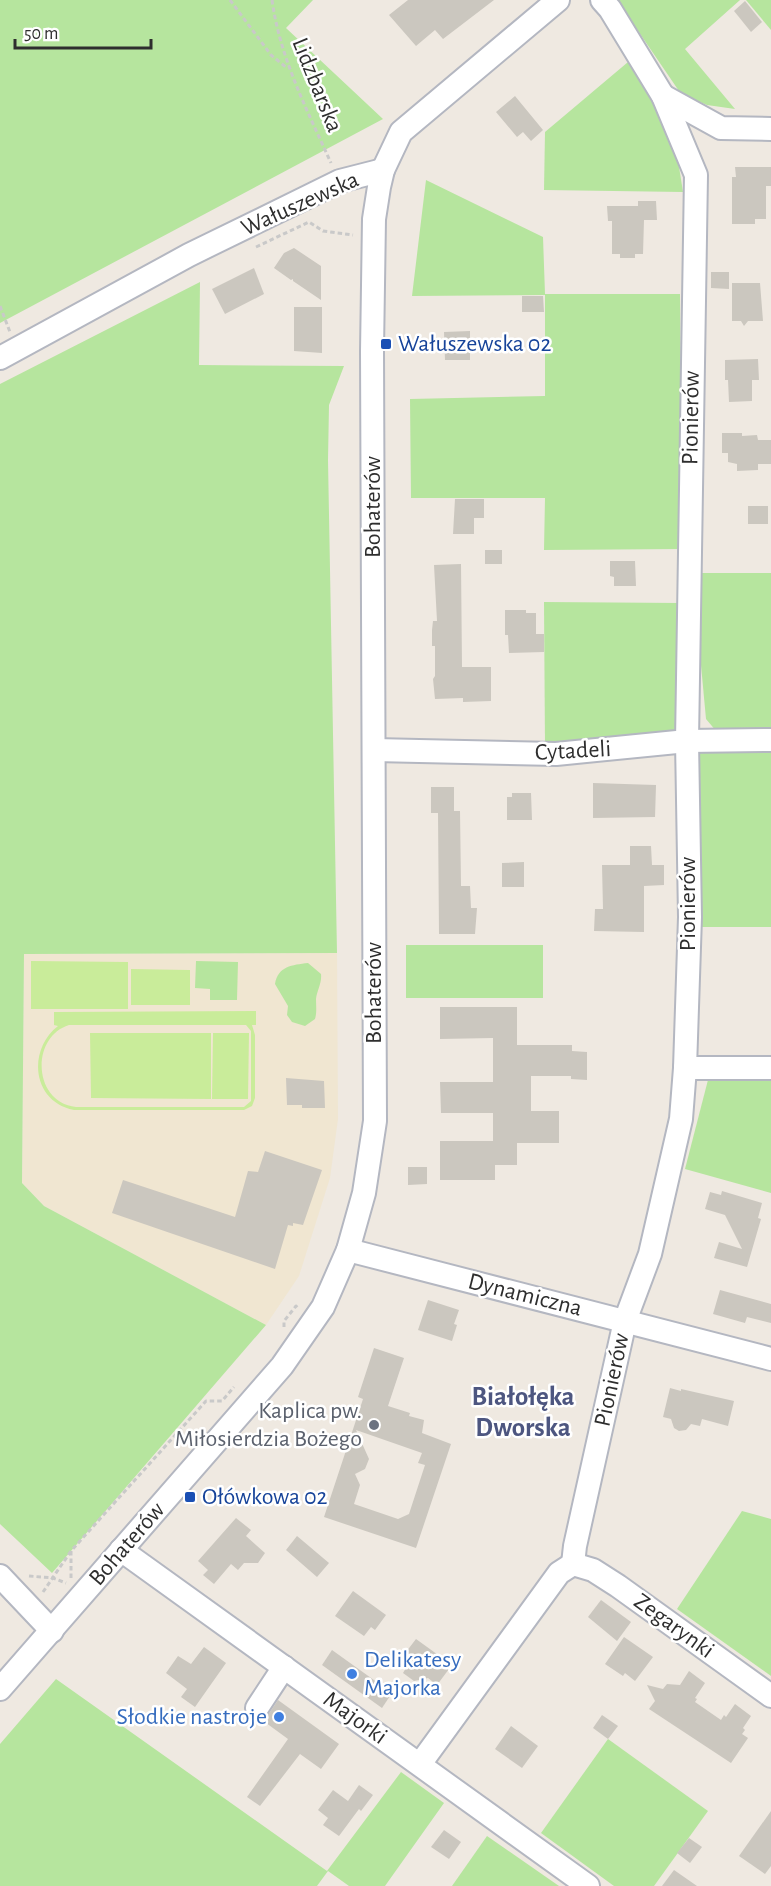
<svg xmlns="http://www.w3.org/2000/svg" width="771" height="1886" viewBox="0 0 771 1886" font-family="'Alegreya Sans',sans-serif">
  <rect width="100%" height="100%" fill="#efe9e1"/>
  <path fill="#f0e6d1" d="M337,953L338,1119L330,1178L299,1276L266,1325L44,1206L22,1183L24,954Z"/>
  <g fill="#b6e59e">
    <path d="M0,0H313L286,28L383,119L0,323Z"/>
    <path d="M617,0H740L685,49L735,109L707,105L681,94Z"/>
    <path d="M746,0H771V30Z"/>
    <path d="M634,57L677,154L683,192L544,190L545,132Z"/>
    <path d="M426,180L543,237L545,294H680L682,549L544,550L545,498H411L410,399L545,396V295L412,296Z"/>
    <path d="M200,282L199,365L344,366L329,405L328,460L337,953L24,954L22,1183L44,1206L266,1325L52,1573L0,1524V384Z"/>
    <path d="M700,573H771V731L717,732L706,719L701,665Z"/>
    <path d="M544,602L681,603L680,734L545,747Z"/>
    <rect x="696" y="751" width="75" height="176"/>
    <rect x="406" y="945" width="137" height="53"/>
    <path d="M196,961L238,962L237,1000H210V989L195,988Z"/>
    <path d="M308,963L321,974C322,983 317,990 316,999C316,1006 317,1012 315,1019L305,1026L292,1022L287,1015L288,1006L275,984C278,966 292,965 308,963Z"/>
    <path d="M709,1076H771V1193L685,1169Z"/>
    <path d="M742,1511L771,1519V1676L677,1609Z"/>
    <path d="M56,1679L327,1871L401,1772L444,1803L385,1886H349L328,1871L317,1886H0V1744Z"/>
    <path d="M608,1739L708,1811L654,1886H614L541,1833Z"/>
    <path d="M487,1836L559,1886H452Z"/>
  </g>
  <g fill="#c9ec9a" fill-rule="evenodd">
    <path d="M31,961L128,962V1009H31Z"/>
    <path d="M131,969L190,970V1005H131Z"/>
    <path d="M256,1011V1025H252L255,1035V1098L252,1106L244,1110H74C32,1102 27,1050 58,1026L54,1025V1012ZM69,1025H246L251,1031V1101L244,1107H76C33,1103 30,1037 69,1025Z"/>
    <path d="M90,1033H211V1099L91,1098Z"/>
    <path d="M213,1033H249L248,1099H212Z"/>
  </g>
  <g fill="#cbc7bf" fill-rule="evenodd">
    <path d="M408,0H494L443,39L435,30L416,46L389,15Z"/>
    <path d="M745,1L762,22L751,32L734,11Z"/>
    <path d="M515,96L543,130L531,141L523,132L517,137L496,112Z"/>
    <path d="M735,167H771V186H766V219H755V224H732V177H736Z"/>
    <path d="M638,201H656L657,220H644L643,254H635V258H620V254H612V221H608L607,206H638Z"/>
    <path d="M294,248L321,266V300L293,281V279L291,280L274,268L284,253Z"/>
    <path d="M254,268L264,294L225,314L212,289Z"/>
    <path d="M711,272H729V289L711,288Z"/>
    <path d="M732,283H760L763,321H748L744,326L741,321H732Z"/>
    <path d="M522,296H543L544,312H522Z"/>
    <path d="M294,307H322V353L294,351Z"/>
    <path d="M470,331V360H445L444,332Z"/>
    <path d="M758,359L759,380H752V401L729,402L728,380H725V360Z"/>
    <path d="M722,433H742V436L757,435L758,440H771V464H758V470L737,471V464L728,462V453H722Z"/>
    <path d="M455,499H484V518H474V534H453Z"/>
    <rect x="748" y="506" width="20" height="18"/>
    <rect x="485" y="550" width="17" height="14"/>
    <path d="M610,561H635L636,586H614V577L610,576Z"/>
    <path d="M461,564L462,667H491V701L463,702V698L435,699L433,679L435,676V646H432V630L433,621H437L434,565Z"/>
    <path d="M505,610H526V613H536V634H544V652L509,653L508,635H505Z"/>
    <path d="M593,783L656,785L655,817L593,818Z"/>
    <path d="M431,787H454V811H460L461,886H470L471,908H477L475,934H439L438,813H431Z"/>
    <path d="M512,793H531L532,820H507V797H512Z"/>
    <path d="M630,846H651L652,865H664V885L644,886V932L594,931L595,909H603L602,865H630Z"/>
    <path d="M524,862V887H502V863Z"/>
    <path d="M440,1007H517V1045H572V1051L587,1052V1080L571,1079V1076H531V1111H559V1143H517V1165H495V1180H440V1141H493V1113H441L440,1082H493V1038L440,1039Z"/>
    <path d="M286,1078L324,1081L325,1108H302V1105H287Z"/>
    <path d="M265,1151L322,1170L303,1225L293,1223V1226L288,1225L275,1269L112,1213L123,1180L235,1217L248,1171L258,1172Z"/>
    <path d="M408,1167H427V1184L408,1185Z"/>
    <path d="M722,1191L762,1203L758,1218L761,1219L747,1267L714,1258L719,1242L742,1249L725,1215L705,1209L710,1192L721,1195Z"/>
    <path d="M720,1290L771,1304V1323L747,1317L745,1323L713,1314Z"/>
    <path d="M428,1300L459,1310L454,1324L457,1325L452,1341L418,1330Z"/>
    <path d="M374,1348L404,1358L388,1406L410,1413L409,1416L424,1420L422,1433L451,1444L416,1548L324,1517L363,1399L358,1397ZM356,1430L422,1453L418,1463L425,1465L409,1514L398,1519L354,1504L360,1485L355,1474L365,1469L369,1459Z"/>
    <path d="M670,1388L681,1391V1389L734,1401L728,1426L702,1419L700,1426L691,1424L686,1430L679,1431L674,1428L671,1419L663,1417Z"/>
    <path d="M236,1518L251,1530L246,1536L265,1553L258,1563H244L238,1570L231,1564L214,1584L203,1575L208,1570L198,1561Z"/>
    <path d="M297,1536L329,1563L317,1577L286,1550Z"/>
    <path d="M353,1591L386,1615L375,1630L371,1627L364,1636L335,1616Z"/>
    <path d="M601,1600L631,1622L617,1641L588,1617Z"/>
    <path d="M624,1637L653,1657L635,1681L625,1673L623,1676L605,1664Z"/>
    <path d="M416,1639L452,1665L437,1685L428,1678L414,1681L403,1673L410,1661L403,1656Z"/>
    <path d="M204,1647L226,1663L195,1707L181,1697L187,1689L166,1673L178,1656L191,1664Z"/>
    <path d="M332,1650L392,1693L382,1708L322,1665Z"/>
    <path d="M689,1671L705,1683L695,1698L697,1699L695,1702L721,1720L724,1715L726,1717L735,1704L751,1716L743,1728L745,1730L742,1734L748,1738L731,1763L649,1709L655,1701L647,1685L663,1689L667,1684L680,1685Z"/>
    <path d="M278,1700L339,1744L321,1769L300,1754L260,1806L247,1797L288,1739L262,1720L268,1715Z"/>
    <path d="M602,1715L618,1726L608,1739L593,1728Z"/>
    <path d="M511,1726L538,1746L522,1768L495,1749Z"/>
    <path d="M359,1785L373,1795L361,1811L359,1809L339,1836L323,1825L328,1818L318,1810L333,1790L348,1801Z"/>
    <path d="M771,1811V1866L765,1874L739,1856Z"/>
    <path d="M444,1830L461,1842L449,1859L431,1847Z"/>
    <path d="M689,1838L702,1847L690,1863L677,1853Z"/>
    <path d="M674,1870L697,1886H662Z"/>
  </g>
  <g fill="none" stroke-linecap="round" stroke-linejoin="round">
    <g stroke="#b4b7c1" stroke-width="26">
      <g id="minor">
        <path d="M663,96L721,128L771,129"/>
        <path d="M0,358L189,255L340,181L383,170"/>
        <path d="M374,750L556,754L687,741L771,740"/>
        <path d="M685,1068H771"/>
        <path d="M348,1250L771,1359"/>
        <path d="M121,1550L588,1886"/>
        <path d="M573,1564L575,1546L625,1321L650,1254L681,1119L685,1068L690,917L687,741L696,175L663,96L610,9L602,0"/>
        <path d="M573,1564L593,1570L618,1586L771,1696"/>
        <path d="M0,1576L52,1631"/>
        <path d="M0,1689L282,1366L323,1307L348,1250L364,1193L375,1121L372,351L374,219L379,187L383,170L401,132L558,0"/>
        <path d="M257,1708L284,1667"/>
        <path d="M420,1764L559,1573L573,1564"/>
      </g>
    </g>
    <g stroke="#c9c9c9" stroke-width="3" stroke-dasharray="4.5 3" stroke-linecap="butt">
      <path d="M230,0L271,55L287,68"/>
      <path d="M272,0C280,58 307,110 331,163"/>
      <path d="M256,247L309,222L323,231L353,235"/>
      <path d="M0,306L10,332"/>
      <path d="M284,1327V1321L296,1306L298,1308"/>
      <path d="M29,1576L53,1578L66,1583"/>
      <path d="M71,1578V1551L206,1401H222L234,1387"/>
      <path d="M43,1592L71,1551"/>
    </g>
    <use href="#minor" stroke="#fff" stroke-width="22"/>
  </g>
  <g fill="#1a4fb4" stroke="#fff" stroke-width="2">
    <rect x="380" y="338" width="12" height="12" rx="3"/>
    <rect x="184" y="1491" width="12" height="12" rx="3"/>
  </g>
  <circle fill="#6b7280" stroke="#fff" stroke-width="2" cx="374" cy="1425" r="6"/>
  <g fill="#3f7fe0" stroke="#fff" stroke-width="2">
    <circle cx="352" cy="1674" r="6"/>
    <circle cx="279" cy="1717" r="6"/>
  </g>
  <g text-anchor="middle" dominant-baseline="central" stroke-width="5" stroke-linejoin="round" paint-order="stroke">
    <g font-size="24" fill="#2e2e2e" stroke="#fff">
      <text transform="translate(317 85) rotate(68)">Lidzbarska</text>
      <text transform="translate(300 204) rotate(-24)">Wałuszewska</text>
      <text transform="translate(691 418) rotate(-89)">Pionierów</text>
      <text transform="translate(373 507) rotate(-90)">Bohaterów</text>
      <text transform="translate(573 751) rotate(-3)">Cytadeli</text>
      <text transform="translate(688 904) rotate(-90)">Pionierów</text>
      <text transform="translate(374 993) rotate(-90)">Bohaterów</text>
      <text transform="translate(525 1295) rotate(14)">Dynamiczna</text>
      <text transform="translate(612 1380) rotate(-78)">Pionierów</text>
      <text transform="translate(127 1544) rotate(-49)">Bohaterów</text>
      <text transform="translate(674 1626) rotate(36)">Zegarynki</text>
      <text transform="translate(355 1718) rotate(36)">Majorki</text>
    </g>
    <g font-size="24" fill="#164399" stroke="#fff" text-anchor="start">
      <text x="398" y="344">Wałuszewska 02</text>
      <text x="202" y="1497">Ołówkowa 02</text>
    </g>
    <g font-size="24" fill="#5b616d" stroke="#fff" text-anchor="end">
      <text x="362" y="1411">Kaplica pw.<tspan x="362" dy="28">Miłosierdzia Bożego</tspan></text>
    </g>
    <g font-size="24" fill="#366cbe" stroke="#fff" text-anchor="start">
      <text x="364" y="1660">Delikatesy<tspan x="364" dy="28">Majorka</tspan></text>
      <text x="267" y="1717" text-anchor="end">Słodkie nastroje</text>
    </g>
    <g font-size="27" font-weight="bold" fill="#4d5680" stroke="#fff">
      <text x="523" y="1396">Białołęka<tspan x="523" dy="31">Dworska</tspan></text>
    </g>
  </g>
  <path d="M15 39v9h136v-9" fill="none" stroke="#2e2e2e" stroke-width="3"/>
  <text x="24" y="39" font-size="18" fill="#2e2e2e" stroke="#ffffff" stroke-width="4.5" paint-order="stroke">50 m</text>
</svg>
